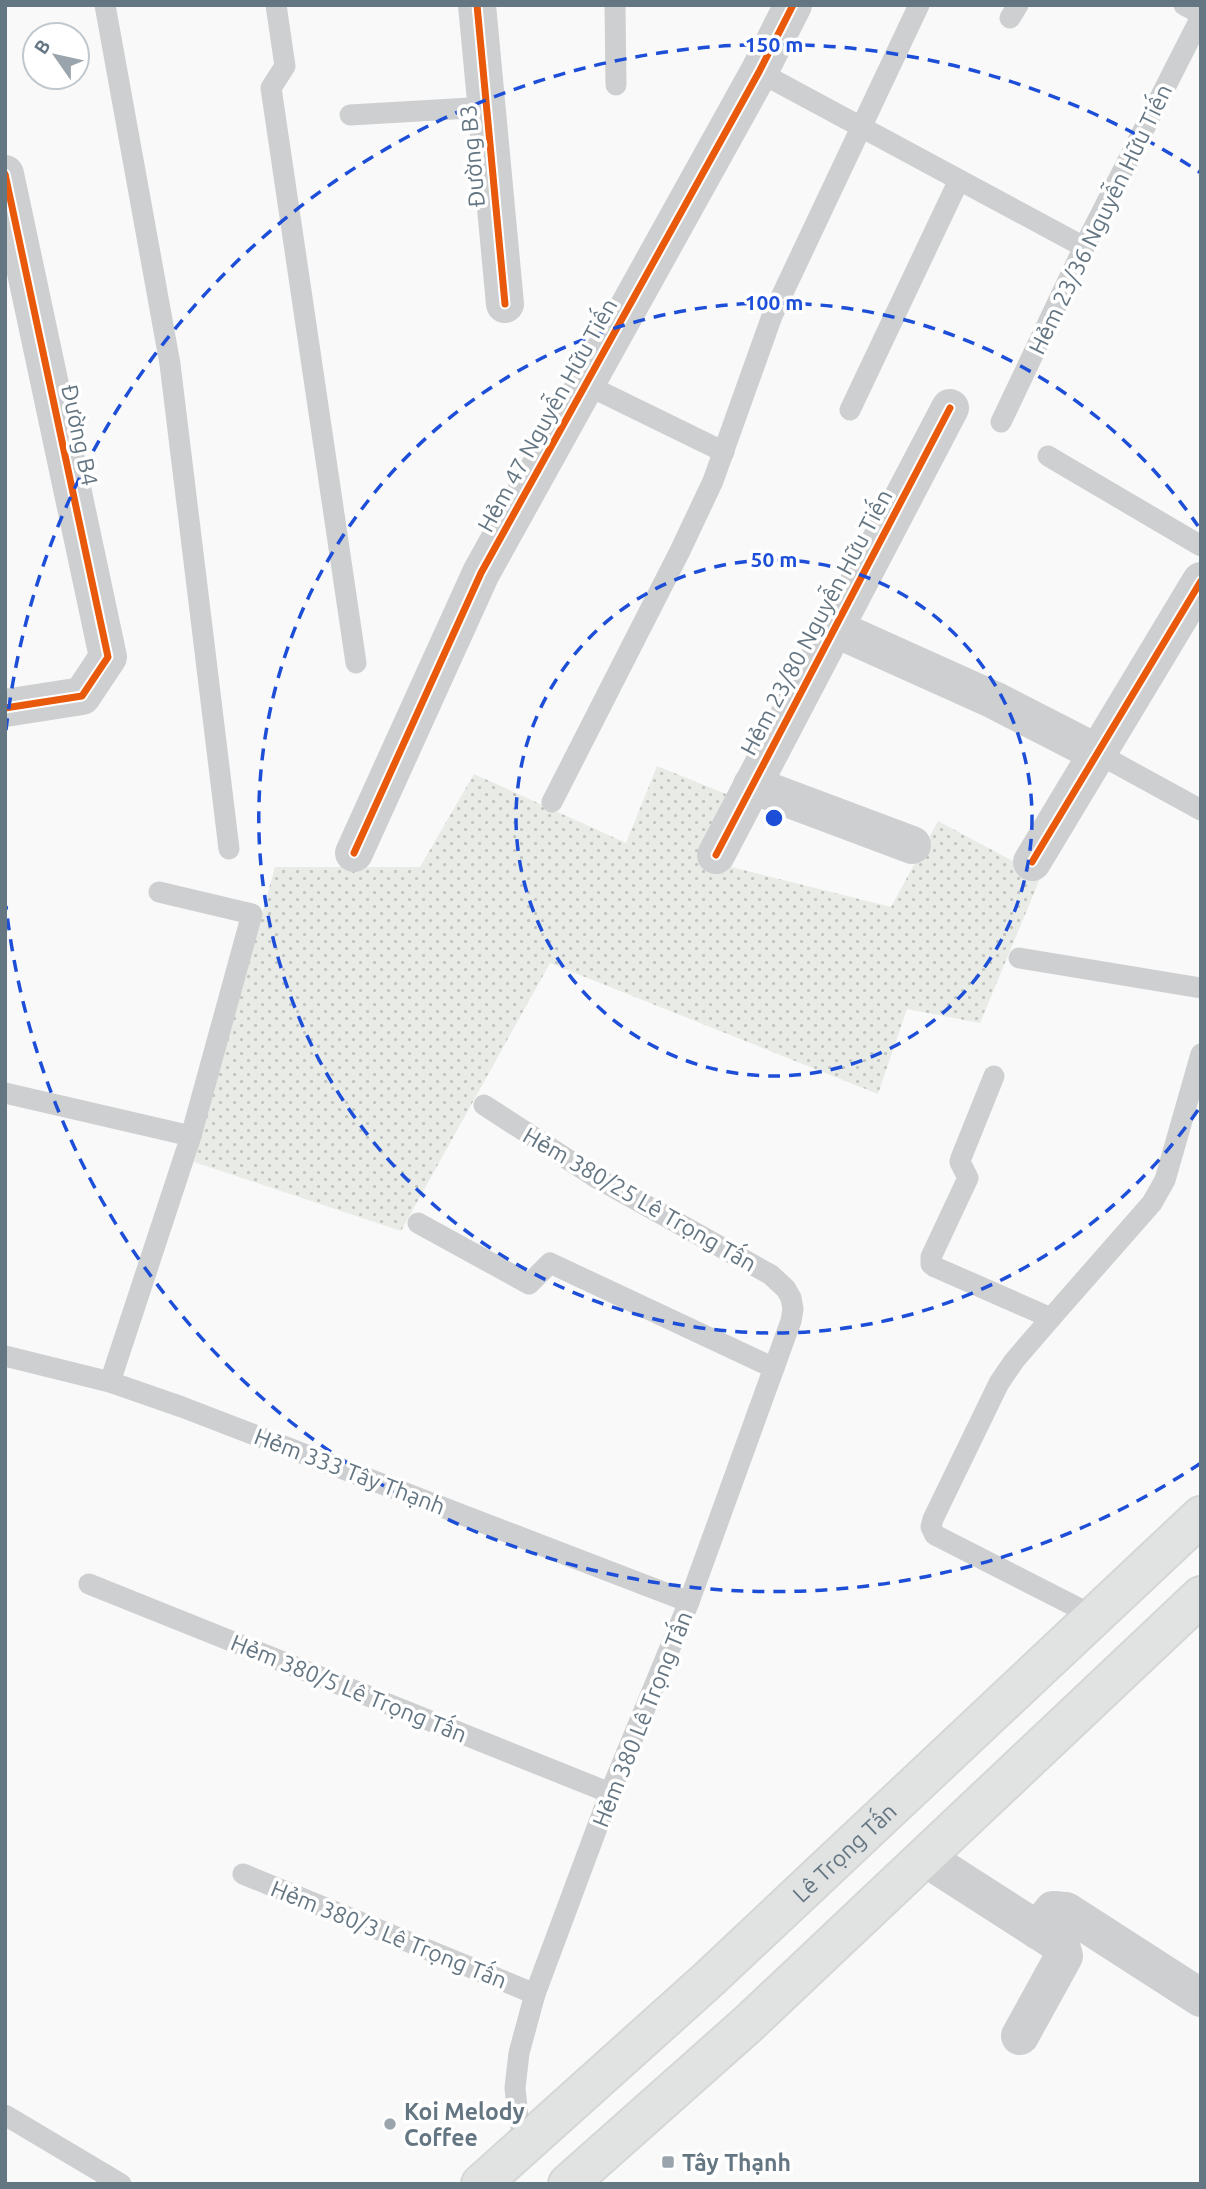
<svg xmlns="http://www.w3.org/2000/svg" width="1206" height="2189" viewBox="0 0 1206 2189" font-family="Ubuntu,sans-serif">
  <defs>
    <pattern id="grass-dots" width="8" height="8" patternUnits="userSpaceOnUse" patternTransform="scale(1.75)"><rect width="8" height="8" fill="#e8ebe6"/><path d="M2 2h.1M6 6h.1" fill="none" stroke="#c0c3c0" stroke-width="1.8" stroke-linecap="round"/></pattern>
  </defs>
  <rect width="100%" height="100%" fill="#f9f9f9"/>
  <path fill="url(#grass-dots)" d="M657,766L736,798L703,860L891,907L938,821L1041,876L980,1023L907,1009L878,1094L550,963L401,1231L194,1162L275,867H420L474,774L626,843Z"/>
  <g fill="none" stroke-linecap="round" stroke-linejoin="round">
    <g stroke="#d5d6d7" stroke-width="42">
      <g id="secondary">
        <path id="s1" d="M481,2184L709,1979L1201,1516"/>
        <path d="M568,2184L748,2024L1201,1596"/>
      </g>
    </g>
    <g stroke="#cecfd0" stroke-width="21">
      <path d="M105,5L170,364L229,849"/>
      <path d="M276,5L285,66L271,88L356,663"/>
      <path d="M615,5L616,85"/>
      <path d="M1184,5L1201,14"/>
      <path d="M1010,18L1018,5"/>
      <path d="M759,72L1084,247"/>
      <path d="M350,115L487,107"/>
      <path d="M585,384L724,452"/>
      <path d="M850,410L959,180"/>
      <path d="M1001,422L1084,247L1201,17"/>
      <path d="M1048,456L1201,546"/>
      <path d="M1097,753L1201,810"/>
      <path d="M552,802L680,551L713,481L772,316L919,5"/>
      <path d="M159,892L252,914L191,1136"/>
      <path d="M1019,958L1201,988"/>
      <path d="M994,1076L961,1158L960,1162L968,1178L931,1257V1264L935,1267L1051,1318"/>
      <path d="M5,1093L191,1136L110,1382"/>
      <path d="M484,1105L595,1177L771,1275L786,1289L791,1298L793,1309L791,1321L689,1602L610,1793L535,1994L519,2053L515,2088L518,2117L527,2143"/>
      <path d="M418,1223L529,1284L550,1263L774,1368"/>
      <path d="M5,1356L110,1382L182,1407L689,1602"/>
      <path d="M89,1584L610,1793"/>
      <path d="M1094,1616L935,1535L931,1527L933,1519L999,1383L1014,1361L1051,1318L1152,1203L1165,1180L1201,1054"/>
      <path d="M243,1874L535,1994"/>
      <path d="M5,2115L121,2184"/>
    </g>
    <g stroke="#cecfd0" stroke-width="38">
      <path d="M477,5L505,304"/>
      <path d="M5,174L108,657L82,696L5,708"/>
      <path d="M834,628L994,700L1097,753"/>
      <path d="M752,785L912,845"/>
      <path d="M354,853L481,573L759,72L793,5"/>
      <path d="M716,855L950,408"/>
      <path d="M1032,862L1201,581"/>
      <path d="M924,1857L1061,1945L1064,1956L1020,2036"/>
      <path d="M1037,1930L1053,1910L1066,1911L1201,1998"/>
    </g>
    <use href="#secondary" stroke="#e1e2e2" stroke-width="38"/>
    <g stroke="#fff" stroke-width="11">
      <g id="cycleway">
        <path d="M477,5L505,304"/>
        <path d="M5,174L108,657L82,696L5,708"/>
        <path d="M354,853L481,573L759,72L793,5"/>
        <path d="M716,855L950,408"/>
        <path d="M1032,862L1201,581"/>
      </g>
    </g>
    <use href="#cycleway" stroke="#e8590c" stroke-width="7"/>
  </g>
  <g fill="none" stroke="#1d4ed8" stroke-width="3.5" stroke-dasharray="12 9">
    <circle cx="774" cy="818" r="258"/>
    <path d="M1198 1110A515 515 0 1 1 1198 526"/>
    <path d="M1201 1463A773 773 0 0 1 6 906M6 730A773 773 0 0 1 1201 173"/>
  </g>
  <g fill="#99a4ac" stroke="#fff" stroke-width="2.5">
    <circle cx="390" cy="2124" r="7"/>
    <rect x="661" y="2155" width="14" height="14" rx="3.5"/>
  </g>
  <g text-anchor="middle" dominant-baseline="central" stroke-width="7" stroke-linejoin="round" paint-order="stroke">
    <g font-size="23" fill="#657683" stroke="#fff">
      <text transform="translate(472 156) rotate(-95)">Đường B3</text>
      <text transform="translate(1100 219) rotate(-64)">Hẻm 23/36 Nguyễn Hữu Tiến</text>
      <text transform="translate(547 415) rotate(-61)">Hẻm 47 Nguyễn Hữu Tiến</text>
      <text transform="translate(80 435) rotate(78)">Đường B4</text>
      <text transform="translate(816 622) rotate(-62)">Hẻm 23/80 Nguyễn Hữu Tiến</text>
      <text transform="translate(640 1199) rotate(30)">Hẻm 380/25 Lê Trọng Tấn</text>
      <text transform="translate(350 1471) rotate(21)">Hẻm 333 Tây Thạnh</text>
      <text transform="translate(349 1688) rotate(22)">Hẻm 380/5 Lê Trọng Tấn</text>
      <text transform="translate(642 1719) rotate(-68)">Hẻm 380 Lê Trọng Tấn</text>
      <text stroke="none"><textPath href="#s1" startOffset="492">Lê Trọng Tấn</textPath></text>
      <text transform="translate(389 1934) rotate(22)">Hẻm 380/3 Lê Trọng Tấn</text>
    </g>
    <g font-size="23" font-weight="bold" fill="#657683" stroke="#fff" text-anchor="start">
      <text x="404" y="2111">Koi Melody<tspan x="404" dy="26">Coffee</tspan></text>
      <text x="682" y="2162">Tây Thạnh</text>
    </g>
  </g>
  <circle cx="774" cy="818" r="10" fill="#1d4ed8" stroke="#fff" stroke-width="3.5"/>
  <g font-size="21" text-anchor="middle" font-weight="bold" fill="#1d4ed8" stroke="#fff" stroke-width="7" stroke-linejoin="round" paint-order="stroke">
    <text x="774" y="52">150 m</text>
    <text x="774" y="310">100 m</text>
    <text x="774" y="567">50 m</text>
  </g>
  <rect width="1206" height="2189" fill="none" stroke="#657683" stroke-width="14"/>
  <g transform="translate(56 56) rotate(304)"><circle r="33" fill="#ffffff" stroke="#c1c8cd" stroke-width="2"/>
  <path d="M0-5L12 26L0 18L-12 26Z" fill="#99a4ac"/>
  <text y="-10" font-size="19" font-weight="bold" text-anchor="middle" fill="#657683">B</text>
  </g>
</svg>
